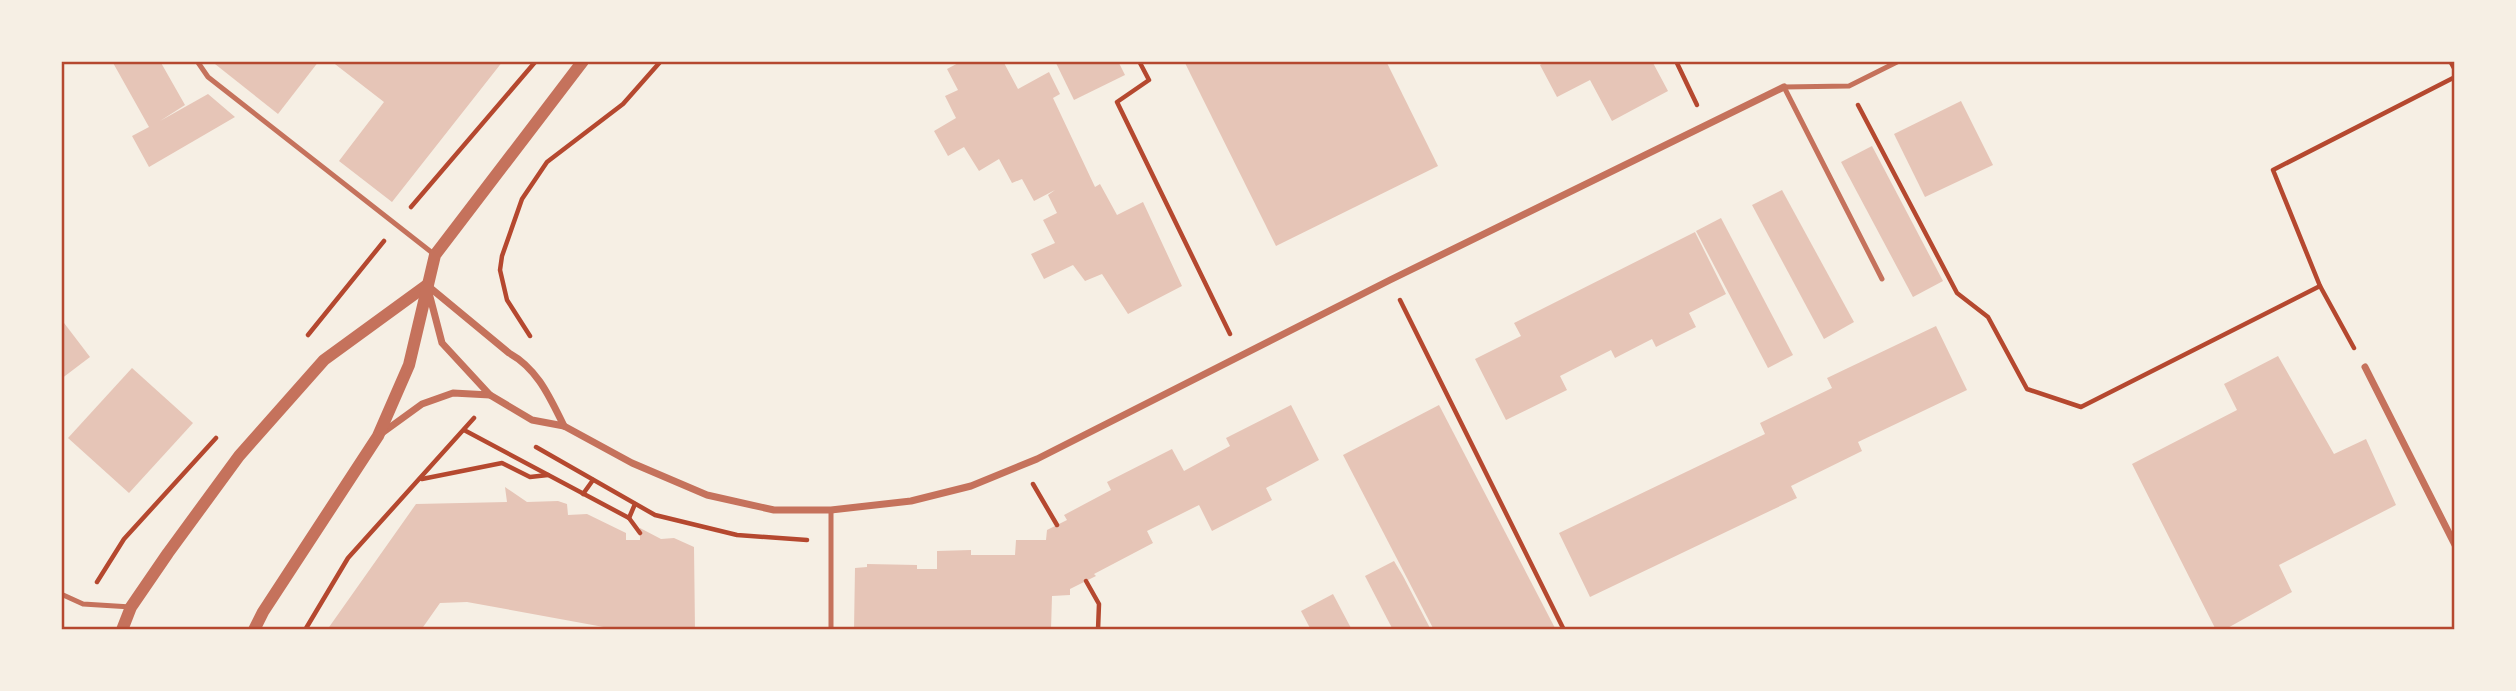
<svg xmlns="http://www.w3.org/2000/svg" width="2516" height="691" viewBox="0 0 2516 691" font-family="Barlow,sans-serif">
  <rect width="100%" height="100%" fill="#f6efe4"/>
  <g fill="#e6c5b7">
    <path d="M112,61H160L185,105L160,121L208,94L235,117L149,167L132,136L149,127Z"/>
    <path d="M217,61H319L278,114L215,64Z"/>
    <path d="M331,61H503L392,202L339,161L384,102Z"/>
    <path d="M962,61H1003L1018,89L1049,72L1060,94L1053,98L1095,187L1100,184L1117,215L1143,202L1182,286L1128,314L1102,274L1085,281L1073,265L1044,279L1031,254L1055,243L1043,220L1057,213L1048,195L1055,190L1034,201L1022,179L1012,183L999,159L979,171L964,147L948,156L934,131L956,118L945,96L958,90L947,69Z"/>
    <path d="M1055,61H1118L1125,75L1074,100Z"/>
    <path d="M1184,61H1386L1438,166L1276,246Z"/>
    <path d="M1547,61H1652L1668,91L1612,121L1590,80L1557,97L1540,65Z"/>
    <path d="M1961,101L1993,165L1925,197L1894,134Z"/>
    <path d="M1872,146L1943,281L1913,297L1841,162Z"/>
    <path d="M1782,190L1854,322L1824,339L1752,205Z"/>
    <path d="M1721,218L1793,355L1768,368L1696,231Z"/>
    <path d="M1695,232L1726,294L1689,313L1696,327L1656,347L1652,339L1615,358L1611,350L1560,376L1567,390L1506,420L1475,359L1521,336L1514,323Z"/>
    <path d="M61,319L90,357L61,379Z"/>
    <path d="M1936,326L1967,390L1858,442L1862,451L1791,486L1797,498L1590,597L1559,533L1765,434L1760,423L1832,388L1827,378Z"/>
    <path d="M2278,356L2334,454L2366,439L2396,505L2279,565L2292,592L2224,630H2216L2132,464L2237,410L2224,384Z"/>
    <path d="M132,368L193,423L129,493L68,438Z"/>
    <path d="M1291,405L1319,460L1266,488L1272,500L1212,531L1199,505L1147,531L1153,543L1094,574L1096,576L1070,589V595L1052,596L1051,630H854L855,568L867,567V564L917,565V569H937V551L971,550V555H1015L1016,540H1046L1047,530L1067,520L1064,515L1111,490L1107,482L1172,449L1184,471L1230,446L1226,438Z"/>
    <path d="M1439,405L1556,630H1434L1343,455Z"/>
    <path d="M505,487L527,502L558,501L567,504L568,515L587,514L626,533V540H640V528L661,539L674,538L694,547L695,630H620L467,602L440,603L421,630H327L416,504L507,502Z"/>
    <path d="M1394,561L1403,576L1431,630H1393L1365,576Z"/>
    <path d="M1333,594L1352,630H1311L1301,611Z"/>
  </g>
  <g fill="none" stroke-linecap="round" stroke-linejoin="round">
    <g stroke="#b5482f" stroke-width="4.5">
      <path d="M1139,61L1149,80L1117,102L1230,334"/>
      <path d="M1676,61L1697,105"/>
      <path d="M2450,61L2455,70"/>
      <path d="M1858,105L1957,293L1988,317L2027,389L2081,407L2320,286L2354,348"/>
      <path d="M411,207L536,61"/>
      <path d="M2320,286L2273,170L2455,77"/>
      <path d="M1400,300L1564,630"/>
      <path d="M308,335L384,241"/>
      <path d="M530,336L507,300L500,270L502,256L522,199L547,162L623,104L661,61"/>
      <path d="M464,430L629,518L640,533"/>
      <path d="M536,447L655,515L737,535L807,540"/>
      <path d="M422,479L502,463L530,477L548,475"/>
      <path d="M1033,484L1057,525"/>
      <path d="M583,494L593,480"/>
      <path d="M629,518L635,504"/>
      <path d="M1086,581L1099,604L1098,630"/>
      <path d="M97,582L124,539L216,438"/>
      <path d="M305,630L348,558L474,418"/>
    </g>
    <g stroke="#c5725c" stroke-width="5">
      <path d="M197,61L208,77L435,255"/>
      <path d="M1882,279L1784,87L1849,86L1899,61"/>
      <path d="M831,510V630"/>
      <path d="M61,594L83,604L131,607"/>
    </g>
    <g stroke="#c5725c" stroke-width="7">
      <path d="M428,286L509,353C538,369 550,398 564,426"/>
      <path d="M429,293L442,343L490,395"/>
      <path d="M2365,367L2455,545"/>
      <path d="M382,433L422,404L453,393L490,395L532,420L564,426L632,463L707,495L774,510H831L911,501L971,486L1037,459L1390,280L1784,87"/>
    </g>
    <g stroke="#c5725c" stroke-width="12">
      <path d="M122,630L131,607L168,553L239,456L324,360L427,285"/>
      <path d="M254,630L263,612L378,436L409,365L435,255L583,61"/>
    </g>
  </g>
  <rect width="2516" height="691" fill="none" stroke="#f6efe4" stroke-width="126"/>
  <rect x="63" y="63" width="2390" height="565" fill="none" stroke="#b5482f" stroke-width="2.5"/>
</svg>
